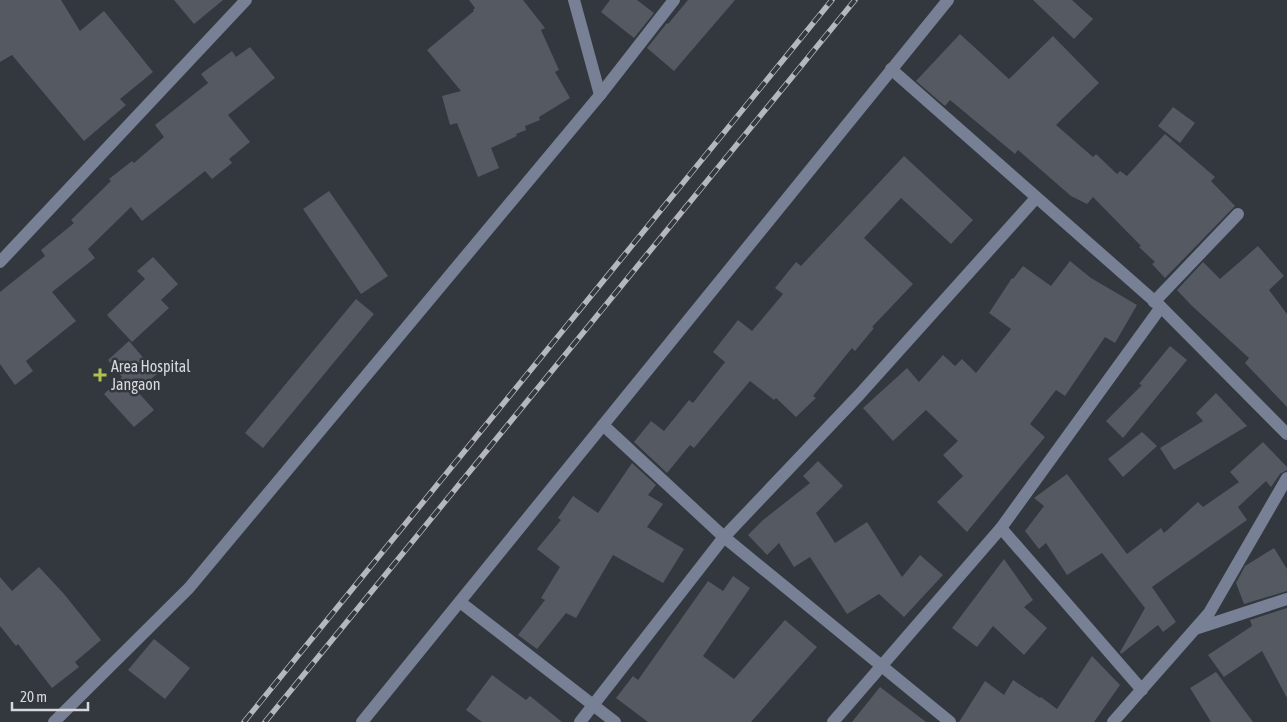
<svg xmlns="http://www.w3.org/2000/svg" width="1287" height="722" viewBox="0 0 1287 722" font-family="'Asap Condensed',sans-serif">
  <rect width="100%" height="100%" fill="#33373e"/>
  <g fill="#555961">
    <path d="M0,0H61L80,31L104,11L153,72L120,99L126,105L84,141L12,55L0,62Z"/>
    <path d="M174,0H223L194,24Z"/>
    <path d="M469,0H523L545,28L541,30L559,70L555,72L570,98L539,117L540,120L525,126L526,130L516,134L517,136L491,148L499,168L478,177L457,123L450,125L442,96L461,91L427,50L474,11L473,10L475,8Z"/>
    <path d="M610,0H637L654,13L634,38L601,12Z"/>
    <path d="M688,0H735L674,71L647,48L667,23L668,24Z"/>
    <path d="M1033,0H1072L1093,19L1074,39Z"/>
    <path d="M960,34L1009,79L1053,36L1099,83L1056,125L1093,157L1096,154L1117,174L1120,171L1127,176L1165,134L1215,177L1211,181L1235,206L1165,278L1152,264L1155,262L1139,247L1141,246L1093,197L1087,204L1071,196L1018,150L1015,154L950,100L945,106L916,81Z"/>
    <path d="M250,47L275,78L228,115L250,142L229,159L232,163L212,179L205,171L142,221L131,207L88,249L95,258L52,292L76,321L26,361L33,371L15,385L0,364V292L45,256L41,250L74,223L71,220L111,181L109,179L132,161L134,163L164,137L155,125L208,83L201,74L232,51L236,57Z"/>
    <path d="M1173,107L1195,123L1180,143L1158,126Z"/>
    <path d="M904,156L973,220L951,244L901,198L864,238L913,284L872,327L874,328L855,351L852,348L813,396L816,398L796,417L776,398L774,400L750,381L694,448L690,445L667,473L634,442L651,421L664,431L689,400L693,403L725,362L713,352L738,320L752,331L783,294L775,288L796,262L801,266Z"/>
    <path d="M329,191L388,276L361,294L303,209Z"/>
    <path d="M1258,246L1284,276L1269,290L1287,314V407L1245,363L1249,358L1191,305L1177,290L1203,262L1220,279Z"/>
    <path d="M153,257L178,284L161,300L169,308L132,342L107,315L145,279L137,271Z"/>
    <path d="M1070,261L1091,278L1137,305L1115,343L1105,337L1065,396L1056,390L1030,424L1045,437L967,532L937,502L963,476L943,455L958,441L926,410L893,441L863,408L907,368L919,382L943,355L955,366L962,359L976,373L1011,329L989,313L1012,278L1013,279L1023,266L1051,286Z"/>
    <path d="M356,299L374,314L263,448L245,433Z"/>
    <path d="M129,341L157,374L137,391L154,410L134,427L104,394L122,377L108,360Z"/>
    <path d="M1170,346L1187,360L1123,438L1106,421L1142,385L1139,384Z"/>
    <path d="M1216,393L1247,426L1174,470L1160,448L1203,421L1196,413Z"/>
    <path d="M1142,432L1157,446L1123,477L1108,459Z"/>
    <path d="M1263,442L1287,467V470L1280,474L1271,487L1266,481L1238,507L1247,520L1152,587L1176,622L1163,632L1158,625L1121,654L1120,652L1145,608L1102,553L1067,575L1046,543L1039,549L1025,531L1044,506L1034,498L1067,474L1127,554L1161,528L1164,533L1198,502L1203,507L1239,482L1230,472Z"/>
    <path d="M818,461L843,486L816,513L835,543L867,522L902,577L920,555L943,575L904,617L879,594L847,614L810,557L794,567L779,543L767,555L748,535L763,520L810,483L803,476Z"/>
    <path d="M632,463L656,485L648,495L663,504L647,527L684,549L663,583L613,555L576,618L566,613L537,649L518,635L545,600L541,598L560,567L537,549L561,520L558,518L573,496L598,513Z"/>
    <path d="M1274,548L1287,569V591L1244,604L1236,583L1245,566Z"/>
    <path d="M1004,559L1033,600L1024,607L1047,628L1024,655L993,626L977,647L952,628Z"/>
    <path d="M39,567L64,594L101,640L75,662L79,667L52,688L18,644L16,646L0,626V577L12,591Z"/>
    <path d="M733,576L750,588L703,656L734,679L785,620L817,647L751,722H648L616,698L633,676L638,680L708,581L723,591Z"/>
    <path d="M1287,608V698L1262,651L1224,677L1208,655L1252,626L1250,620Z"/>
    <path d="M154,639L190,668L165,699L128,670Z"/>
    <path d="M1092,656L1120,685L1094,722H959L985,681L1004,695L1013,680L1040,698L1041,697L1057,709Z"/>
    <path d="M1216,672L1253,722H1211L1190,688Z"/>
    <path d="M492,675L526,700L530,696L562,722H482L466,710Z"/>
    <path d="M880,687L926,722H852Z"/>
  </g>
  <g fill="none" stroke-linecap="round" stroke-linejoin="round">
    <g stroke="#778094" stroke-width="12">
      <path d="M574,0L600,95"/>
      <path d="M891,69L1161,307L1287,434"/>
      <path d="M0,262L246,0"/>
      <path d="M1154,302L1238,214"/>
      <path d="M603,425L724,537L950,722"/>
      <path d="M1001,528L1142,690"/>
      <path d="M460,602L615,722"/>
      <path d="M1195,629L1287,599"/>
      <path d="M54,722L189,588L600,95L674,0"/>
      <path d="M362,722L948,0"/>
      <path d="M580,722L724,537L859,395L1036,198"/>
      <path d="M833,722L1001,528L1161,307"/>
      <path d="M1113,722L1209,613L1287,478"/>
    </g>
    <g stroke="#b4b7bc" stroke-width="5.5">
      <g id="rail">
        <path d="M244,722L832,0"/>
        <path d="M265,722L855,0"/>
      </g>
    </g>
    <use href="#rail" stroke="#33373e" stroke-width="4" stroke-dasharray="11" stroke-linecap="butt"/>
  </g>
  <path fill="#b2c34c" stroke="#33373e" stroke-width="2" d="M97.5 367.5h5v5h5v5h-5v5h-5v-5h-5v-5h5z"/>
  <g text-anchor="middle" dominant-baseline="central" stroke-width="5" stroke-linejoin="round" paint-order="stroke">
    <g font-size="16" fill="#d6d8dd" stroke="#33373e" text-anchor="start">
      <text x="111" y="366">Area Hospital<tspan x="111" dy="18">Jangaon</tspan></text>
    </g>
  </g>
  <path d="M12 702v8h76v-8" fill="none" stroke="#d6d8dd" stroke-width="2.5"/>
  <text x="20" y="702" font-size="15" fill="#d6d8dd" stroke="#33373e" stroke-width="4" paint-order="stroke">20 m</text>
</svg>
